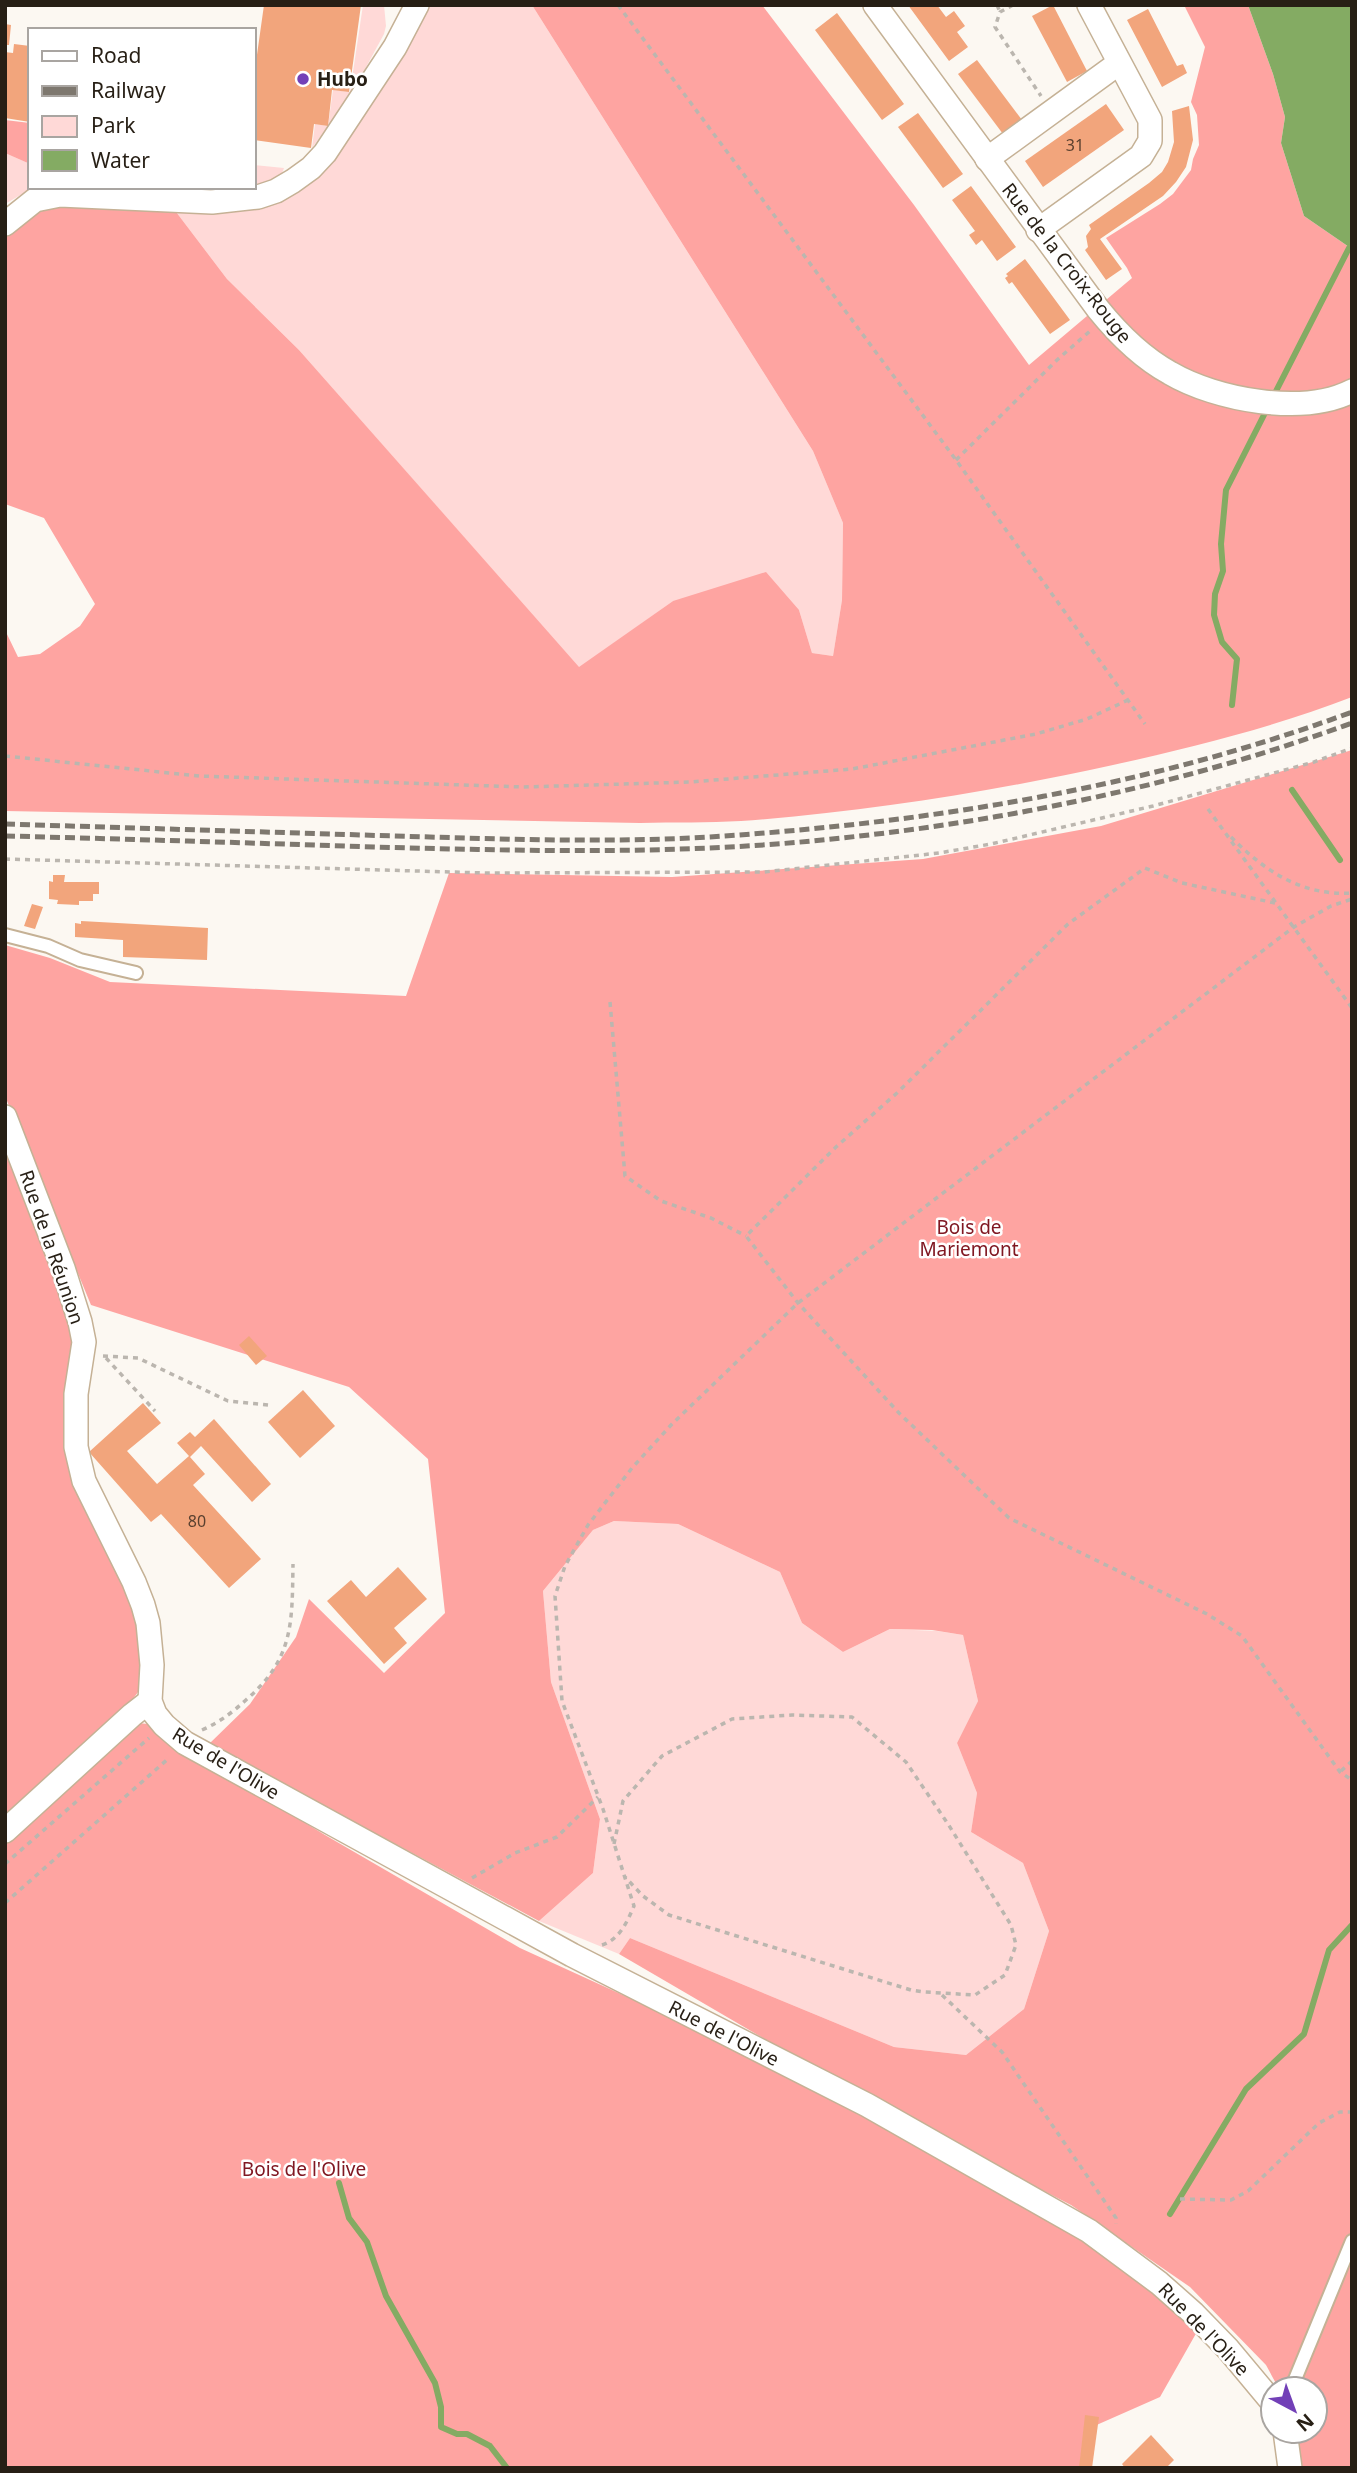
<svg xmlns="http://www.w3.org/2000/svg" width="1357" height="2473" viewBox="0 0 1357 2473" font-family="'Noto Sans',sans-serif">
  <rect width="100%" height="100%" fill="#fcf8f2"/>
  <g fill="#ffd9d7">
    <path d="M363,5H384L386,26L384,34L352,93L312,148L315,124L328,126L333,90L350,92Z"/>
    <path d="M417,5H532L813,451L843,523L842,600L833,656L812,653L799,610L673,601L579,668L299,350L227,279L167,200L293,181Z"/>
    <path d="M5,153L30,164V187H34L5,204Z"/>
    <path d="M254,165L284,168L281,176L259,186H254Z"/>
    <path d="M614,1521L678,1524L780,1572L802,1623L843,1652L890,1629L937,1631L963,1635L978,1701L957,1743L977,1793L971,1832L1023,1863L1049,1931L1024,2009L966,2055L894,2047L630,1938L619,1954L539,1921L593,1873L600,1819L551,1682L543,1591L593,1530Z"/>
  </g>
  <g fill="#fea4a1">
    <path d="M532,5H762L914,205L1029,365L1132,278L1127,268L1106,238L1160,204L1173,194L1191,170L1193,159L1199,145L1197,115L1191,102L1205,47L1184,5H1248L1273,74L1285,117L1281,143L1304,216L1352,249V697C1275,727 1193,747 1113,765C990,792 866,812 741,821C708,823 674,822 640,823L5,811V630L18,657L40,654L80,626L95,604L44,518L5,504V224L35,200H167L227,279L299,350L579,667L673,601L766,572L799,610L812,653L833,656L842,600L843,523L813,451Z"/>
    <path d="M5,120L30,123V164L5,153Z"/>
    <path d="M1352,750V2468H1301L1297,2431H1315V2389H1279L1266,2365L1190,2287L1071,2205L883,2108L619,1954L630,1938L894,2047L966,2055L1024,2009L1049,1931L1023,1863L971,1832L977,1793L957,1743L978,1701L963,1635L932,1630L890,1629L843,1652L802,1623L780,1572L678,1524L614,1521L593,1530L543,1591L551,1682L600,1819L593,1873L539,1921L209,1744L250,1704L296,1637L309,1599L384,1673L445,1613L428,1459L349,1387L91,1305L5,1096V945L50,958L110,982L406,996L449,873L672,877L923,859L1101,826Z"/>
    <path d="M5,1140L76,1317L71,1440L109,1538L140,1634L142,1687L115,1722L5,1822Z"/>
    <path d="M137,1723L160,1725L195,1756L325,1835L520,1948L739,2048L967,2168L1077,2234L1170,2304L1198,2330L1160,2397L1092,2427L1082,2468H5V1841L64,1792Z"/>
  </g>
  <path fill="#84ab63" d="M1248,5H1352V249L1304,216L1281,143L1285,117L1273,74Z"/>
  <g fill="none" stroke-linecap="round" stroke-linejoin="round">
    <g stroke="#84ab63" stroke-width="6">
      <path d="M1273,397L1349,248"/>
      <path d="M1232,705L1237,659L1222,642L1214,615L1215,594L1223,571L1221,544L1226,490L1268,407"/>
      <path d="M1292,790L1340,860"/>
      <path d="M339,2183L349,2218L367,2242L386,2296L435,2383L441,2407V2427L457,2434H467L490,2446L507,2468"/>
      <path d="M1170,2214L1246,2089L1304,2034L1329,1950L1352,1925"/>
    </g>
  </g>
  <g fill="#f2a57c">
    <path d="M264,5H361L349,92L332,90L328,126L314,124L311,148L254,140V76Z"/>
    <path d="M908,5H937L946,17L954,11L965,26L957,32L968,47L949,61Z"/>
    <path d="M1053,5L1087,71L1067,82L1032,16Z"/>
    <path d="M1148,9L1177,66L1183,64L1187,73L1162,87L1127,20Z"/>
    <path d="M837,13L904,104L882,120L815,30Z"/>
    <path d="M5,24L11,25L9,45H5Z"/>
    <path d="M14,44L30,46V122L5,118V52L13,53Z"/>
    <path d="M977,60L1022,120L1003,134L958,74Z"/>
    <path d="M1106,104L1124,130L1043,187L1025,161Z"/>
    <path d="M1189,106L1193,140L1186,167L1176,182L1163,196L1100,239L1122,269L1106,280L1085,250L1088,247L1086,236L1091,229L1089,225L1149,183L1162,172L1168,162L1174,142L1172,111Z"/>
    <path d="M918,113L963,174L943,188L898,127Z"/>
    <path d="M971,186L1016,247L997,261L982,240L976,245L969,235L975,231L952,200Z"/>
    <path d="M1025,259L1070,320L1050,334L1012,282L1009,284L1005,278L1008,276L1006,274Z"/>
    <path d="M53,875H65L64,882H99V894H93V901H79V905L57,904L58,900L49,899V881L53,882Z"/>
    <path d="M32,904L43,907L35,929L24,926Z"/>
    <path d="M81,921L208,928L207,960L123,957V940L75,937V923L81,924Z"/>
    <path d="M249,1336L267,1356L256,1365L239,1345Z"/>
    <path d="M303,1390L335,1426L300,1458L268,1422Z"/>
    <path d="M143,1403L161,1423L127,1451L157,1484L189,1456L177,1443L190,1432L195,1437L214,1419L271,1484L252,1502L201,1446L190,1457L205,1474L193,1485L261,1559L229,1588L161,1514L151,1522L89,1452Z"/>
    <path d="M398,1567L427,1599L394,1628L407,1643L384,1664L327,1601L351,1580L366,1597Z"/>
    <path d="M1085,2415L1099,2417L1092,2468H1079Z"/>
    <path d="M1151,2435L1174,2460L1166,2468H1125L1122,2464Z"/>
  </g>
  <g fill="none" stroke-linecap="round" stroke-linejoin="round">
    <g stroke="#c5b195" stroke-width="16">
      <g id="service">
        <path d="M5,935L48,946L80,960L136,973"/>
        <path d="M1291,2389L1352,2241"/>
      </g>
    </g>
    <g stroke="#c5b195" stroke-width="26">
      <g id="minor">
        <path d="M875,5L1098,309C1119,335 1141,357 1170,373C1216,400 1303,416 1352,391"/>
        <path d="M987,159L1119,63"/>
        <path d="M5,224L35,200L60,195L212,202L258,197L276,191L293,181L311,168L325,153L395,47L417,5"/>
        <path d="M1038,230L1141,156L1150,141V120L1089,5"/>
        <path d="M5,1117L63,1268L80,1322L84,1342L76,1394V1447L84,1481L134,1582L143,1605L148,1623L152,1665L150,1701L155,1714L164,1725L185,1743L572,1955L867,2105L1089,2231L1159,2283L1193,2313L1228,2349L1273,2403"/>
        <path d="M5,1831L132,1715L150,1701"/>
        <path d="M1285,2431L1290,2468"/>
      </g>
    </g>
    <g stroke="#bbb6af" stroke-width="3.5" stroke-dasharray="5 5" stroke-linecap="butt">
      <path d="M618,5L956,460L1145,724"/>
      <path d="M997,5L1000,12"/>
      <path d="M1013,5L1000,12L995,27L1041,96"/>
      <path d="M956,460L1057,360L1090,331"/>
      <path d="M5,756L199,776L523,787L690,782L852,769L1036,734L1087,719L1128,700"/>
      <path d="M1208,809L1352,1008"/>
      <path d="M1231,837C1265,871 1301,896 1352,893"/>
      <path d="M5,859L485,873L764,872L939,853L991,844L1153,806L1314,762L1352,748"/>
      <path d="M1275,903L1182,883L1145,868L1068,924L897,1093L836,1147L746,1236L798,1303L899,1413L1009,1518L1207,1614L1242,1636L1340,1772L1352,1780"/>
      <path d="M610,1002L625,1176L661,1201L711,1218L746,1236"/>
      <path d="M103,1356L138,1358L228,1401L269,1405"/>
      <path d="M106,1358L155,1411"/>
      <path d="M202,1730C220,1722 233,1712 247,1699C294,1658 292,1622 293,1564"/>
      <path d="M1341,1771L1352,1761"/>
      <path d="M614,1844L623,1801L662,1756L732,1719L792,1715L852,1717L906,1762L948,1824L1011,1925L1016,1945L1005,1975L975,1995L925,1992L911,1990L669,1915L643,1896L625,1877"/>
      <path d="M5,1864L149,1738"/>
      <path d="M472,1878L515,1853L557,1837L598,1797"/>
      <path d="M5,1903L169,1758"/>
      <path d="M602,1945C620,1939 627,1922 634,1906L603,1809L562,1701L555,1596L565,1566L588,1525L632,1468L672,1424L798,1303L1294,927L1331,906L1352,899"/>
      <path d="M942,1995L1002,2052L1116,2218V2224"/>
      <path d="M1180,2199L1231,2200L1248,2191L1319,2123L1340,2112H1352"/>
    </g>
    <use href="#service" stroke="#fff" stroke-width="12"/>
    <use href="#minor" stroke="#fff" stroke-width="23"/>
    <g stroke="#7e786f" stroke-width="5" stroke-dasharray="10 5" stroke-linecap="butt">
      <path d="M5,824C135,828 265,832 395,836C499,839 605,843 710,837C927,823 1147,788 1352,712"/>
      <path d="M5,836C128,839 251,843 374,847C527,851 681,855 832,839C1009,821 1185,784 1352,723"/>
    </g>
  </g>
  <circle fill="#7240b7" stroke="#fff" stroke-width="2.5" cx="303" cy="79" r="7"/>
  <g text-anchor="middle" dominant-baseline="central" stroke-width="5" stroke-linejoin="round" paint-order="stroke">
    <g font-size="16" fill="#5a402f">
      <text x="1075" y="145">31</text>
      <text x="197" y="1521">80</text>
    </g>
    <g font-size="19" font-weight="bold" fill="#271f15" stroke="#fff" text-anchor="start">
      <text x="317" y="79">Hubo</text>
    </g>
    <g font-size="19" fill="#271f15" stroke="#fff">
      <text transform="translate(1067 263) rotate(52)">Rue de la Croix-Rouge</text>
      <text transform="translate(52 1247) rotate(71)">Rue de la Réunion</text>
      <text transform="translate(226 1763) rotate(31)">Rue de l'Olive</text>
      <text transform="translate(724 2033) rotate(27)">Rue de l'Olive</text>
      <text transform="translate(1204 2329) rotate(46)">Rue de l'Olive</text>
    </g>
    <g font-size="19" fill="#801822" stroke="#fff">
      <text x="969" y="1227">Bois de<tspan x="969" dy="22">Mariemont</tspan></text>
      <text x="304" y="2169">Bois de l'Olive</text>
    </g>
  </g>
  <rect width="1357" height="2473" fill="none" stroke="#271f15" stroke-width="14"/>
  <rect x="28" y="28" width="228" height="161" fill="#ffffff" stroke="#a9a5a1" stroke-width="2"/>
  <rect x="42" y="51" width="35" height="10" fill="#ffffff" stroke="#a9a5a1" stroke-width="2"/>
  <text x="91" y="63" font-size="21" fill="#271f15">Road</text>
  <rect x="42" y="86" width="35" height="10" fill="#7e786f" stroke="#a9a5a1" stroke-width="2"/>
  <text x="91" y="98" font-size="21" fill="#271f15">Railway</text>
  <rect x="42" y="116" width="35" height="21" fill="#ffd9d7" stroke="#a9a5a1" stroke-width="2"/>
  <text x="91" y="133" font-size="21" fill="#271f15">Park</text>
  <rect x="42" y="150" width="35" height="21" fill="#84ab63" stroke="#a9a5a1" stroke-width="2"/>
  <text x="91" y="168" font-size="21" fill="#271f15">Water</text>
  <g transform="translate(1294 2410) rotate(139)"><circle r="33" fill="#ffffff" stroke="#a9a5a1" stroke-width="2"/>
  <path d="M0-5L12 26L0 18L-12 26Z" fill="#7240b7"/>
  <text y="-10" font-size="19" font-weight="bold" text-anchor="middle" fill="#271f15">N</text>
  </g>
</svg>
